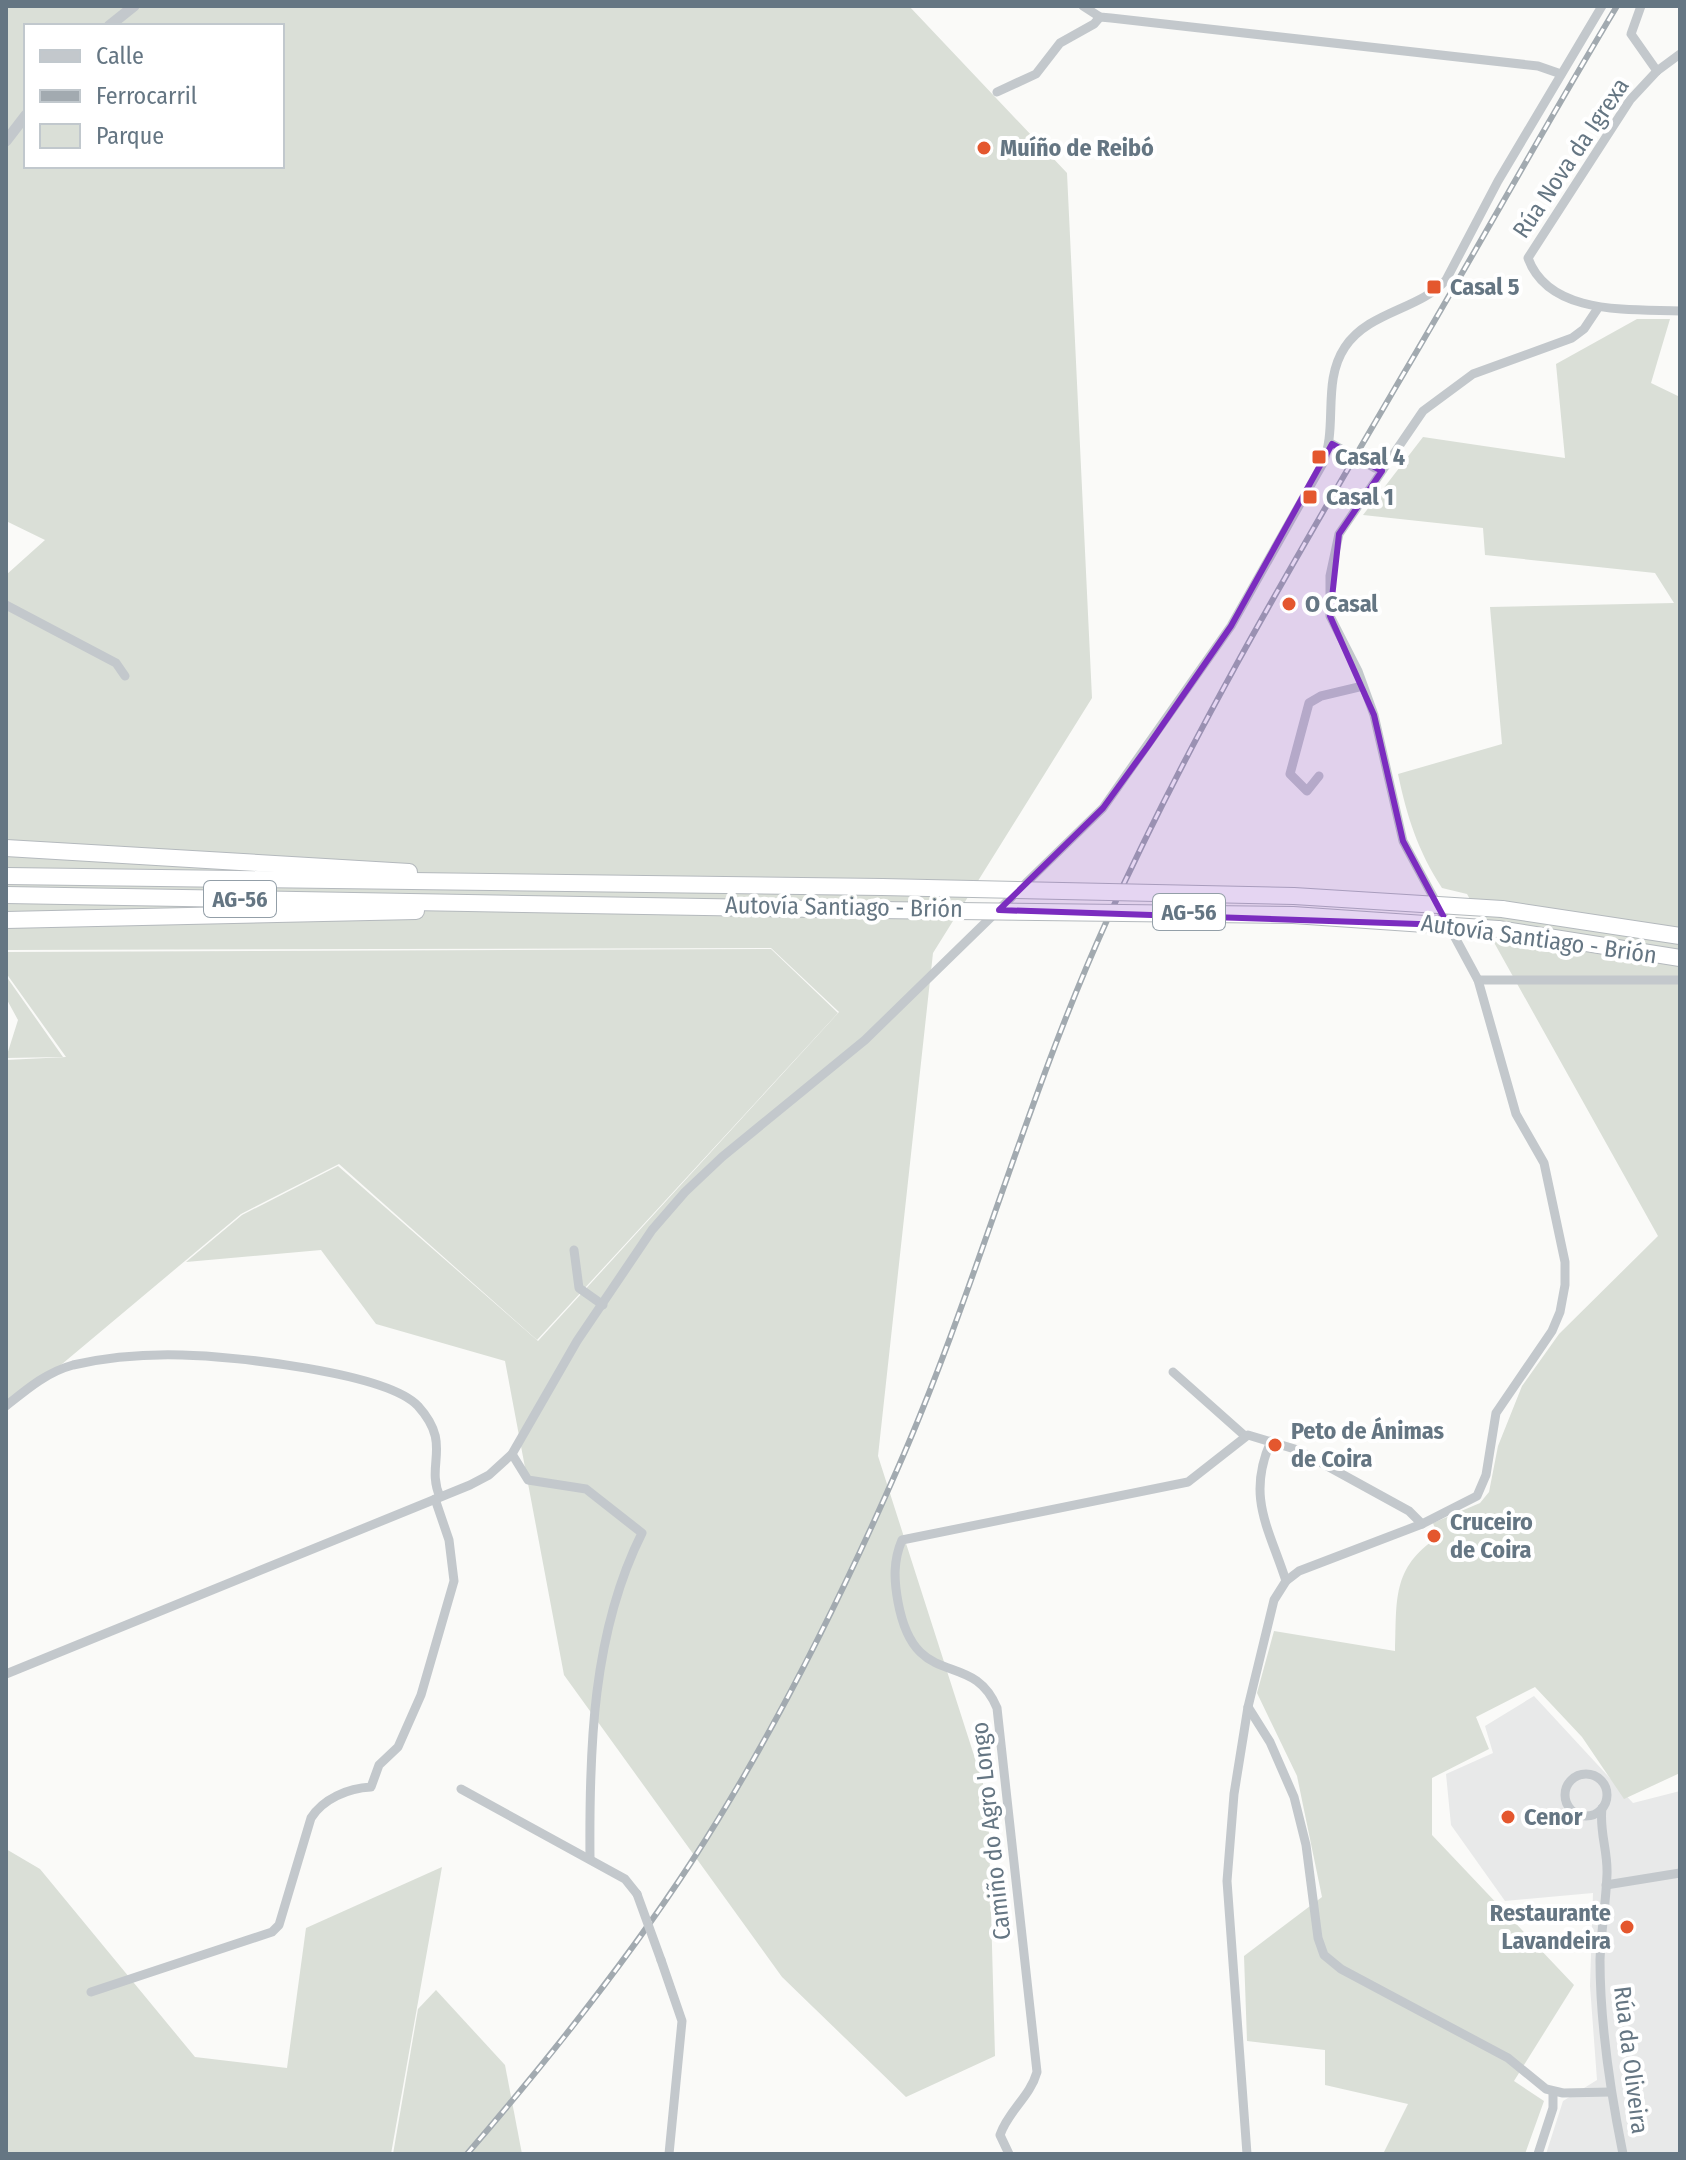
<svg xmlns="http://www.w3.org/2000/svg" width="1686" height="2160" viewBox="0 0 1686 2160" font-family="'Fira Sans Condensed',sans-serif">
  <rect width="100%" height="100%" fill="#fafaf8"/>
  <path fill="#e8e9e9" d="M1534,1696L1633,1803L1680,1791V2154H1546L1563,2101L1597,2080L1590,1986L1593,1893L1505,1901L1451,1825L1446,1774L1493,1753L1485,1726Z"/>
  <g fill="#dadfd7" fill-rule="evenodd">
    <path d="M6,6H909L1067,173L1092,698L933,953L878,1456L988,1799L995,2056L906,2097L782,1977L564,1675L505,1361L376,1324L321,1250L186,1262L242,1215L338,1166L538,1341L839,1012L771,948L6,950V575L45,540L6,521ZM26,26H282V166H26Z"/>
    <path d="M1637,319H1670L1651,383L1680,397V1773L1624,1799L1582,1737L1535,1687L1476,1717L1489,1749L1432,1778V1835L1574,1985L1514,2081L1544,2101L1525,2154H1383L1408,2104L1325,2085V2050L1247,2041L1244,1956L1322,1897L1297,1776L1257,1693L1274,1631L1395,1651C1397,1601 1391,1568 1438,1537L1433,1523L1480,1503L1489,1492L1498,1446L1522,1386L1559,1334L1658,1236L1467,894L1442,888C1418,851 1407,817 1398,774L1502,744L1490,607L1674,603L1655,573L1485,555L1483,528L1363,515L1423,437L1565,458L1556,364Z"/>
    <path d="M771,949L838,1013L537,1340L339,1164L241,1214L6,1411V1060L66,1057L6,973V952Z"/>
    <path d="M6,976L63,1057L6,1058L18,1020L6,998Z"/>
    <path d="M6,1849L40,1869L195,2057L287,2068L306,1928L442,1867L391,2154H6Z"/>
    <path d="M436,1990L505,2065L522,2154H393L418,2009Z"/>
  </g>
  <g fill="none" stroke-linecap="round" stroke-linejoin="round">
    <g stroke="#b4b9bd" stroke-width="18">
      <g id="motorway">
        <path d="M6,848L409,872"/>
        <path d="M6,876L882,887"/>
        <path d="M6,895L878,910"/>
        <path d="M1502,909L1680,936"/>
        <path d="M6,920L416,911"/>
        <path d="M1498,929L1680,958"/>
      </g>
    </g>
    <g stroke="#c3c8cc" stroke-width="9">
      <path d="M1083,6L1100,17L1111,18L1538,66L1561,74"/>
      <path d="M1641,6L1631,34L1657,71"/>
      <path d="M1680,54L1657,71L1630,100L1528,258C1549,316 1631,309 1680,311"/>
      <path d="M997,92L1036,74L1060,43L1094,24L1100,17"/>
      <path d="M6,605L116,663L125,676"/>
      <path d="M1319,776L1307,791L1290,774L1309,703L1321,696L1363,686"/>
      <path d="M1478,980H1680"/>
      <path d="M574,1250L579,1288L603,1305"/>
      <path d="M1173,1372L1245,1436"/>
      <path d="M6,1406C27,1389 47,1372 73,1365C108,1357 146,1354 182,1355C231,1356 386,1372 418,1406C453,1445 425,1463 440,1497"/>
      <path d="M1271,1441C1246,1497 1269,1528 1286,1581"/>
      <path d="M512,1454L528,1480L586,1489L642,1533C592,1633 589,1750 590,1859"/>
      <path d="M6,1674L470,1485L489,1475L512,1454L577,1341L652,1230L685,1192L722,1157L865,1040L1103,808L1231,626L1322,465C1339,428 1321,383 1345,347C1369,311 1419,310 1446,280L1498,181L1602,6"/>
      <path d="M1248,1707L1270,1742L1294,1797L1306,1845L1318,1938L1324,1955L1341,1969L1508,2058L1546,2089L1563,2093L1611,2092"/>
      <circle cx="1586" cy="1795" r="21"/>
      <path d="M461,1789L625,1879L637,1894"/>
      <path d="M1602,1808C1599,1831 1608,1851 1607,1874C1606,1903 1601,1931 1600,1960C1600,2026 1610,2090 1623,2154"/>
      <path d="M1606,1885L1680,1873"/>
      <path d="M661,1960L682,2021L669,2154"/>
      <path d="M91,1992L272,1932L279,1925L311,1818C323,1799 348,1788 371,1787L379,1765L398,1747L421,1695L454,1581L449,1540L435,1499"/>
      <path d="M1009,2154L1000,2135C1008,2111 1030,2097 1037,2072L997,1708C972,1647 915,1694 898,1602C894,1580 893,1561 902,1540L1188,1482L1248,1435L1298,1450L1409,1511L1422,1524"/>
      <path d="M1247,2154L1227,1881L1234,1794L1248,1707L1274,1600L1286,1581L1299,1571L1422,1524L1477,1496L1486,1475L1496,1413L1552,1331L1560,1312L1565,1285V1262L1544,1163L1516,1114L1478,980L1403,841L1374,715L1358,671L1330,616V576L1339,534L1423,411L1473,374L1572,338L1584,329L1598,308"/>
      <path d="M1538,2154L1553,2108V2092"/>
    </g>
    <g stroke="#c3c8cc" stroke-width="11">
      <path d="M109,26L134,6"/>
      <path d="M6,141L26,115"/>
    </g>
    <use href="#motorway" stroke="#fff" stroke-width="16"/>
    <g stroke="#a2aab0" stroke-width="6">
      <path id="rail" d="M467,2154C547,2061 625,1964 692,1861C769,1742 840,1600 897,1470C976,1290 1026,1098 1108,918C1193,731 1297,556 1401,378C1474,255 1543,129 1617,6"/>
    </g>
    <use href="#rail" stroke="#fff" stroke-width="3" stroke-dasharray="9" stroke-linecap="butt"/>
    <g stroke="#b4b9bd" stroke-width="18" stroke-linecap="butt">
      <g id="motorway-bridge">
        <path d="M882,887L1294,896L1502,909"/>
        <path d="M878,910L1293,915L1498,929"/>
      </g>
    </g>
    <g stroke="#c3c8cc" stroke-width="9">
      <path d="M1332,444L1375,468"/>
      <path d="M637,1894L661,1960"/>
    </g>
    <use href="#motorway-bridge" stroke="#fff" stroke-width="16"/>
  </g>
  <path fill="#7b2cbf" fill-opacity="0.2" stroke="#7b2cbf" stroke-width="6" stroke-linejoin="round" d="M1332,444L1382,471L1339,534L1330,616L1374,715L1403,841L1448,925L999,910L1103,808L1148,746L1231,626Z"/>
  <g fill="#e4572e" stroke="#fff" stroke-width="3">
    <circle cx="984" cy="148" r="8"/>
    <rect x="1426" y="279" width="16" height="16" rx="4"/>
    <rect x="1311" y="449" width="16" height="16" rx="4"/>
    <rect x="1302" y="489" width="16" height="16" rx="4"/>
    <circle cx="1289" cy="604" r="8"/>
    <circle cx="1275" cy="1445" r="8"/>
    <circle cx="1434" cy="1536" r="8"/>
    <circle cx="1508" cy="1817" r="8"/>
    <circle cx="1627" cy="1927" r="8"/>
  </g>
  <g text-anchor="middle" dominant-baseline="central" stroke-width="8" stroke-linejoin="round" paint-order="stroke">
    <g fill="#fff" stroke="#939fa8" stroke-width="2">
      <rect x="204" y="881" width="72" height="36" rx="6"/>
      <rect x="1153" y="894" width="72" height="36" rx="6"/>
    </g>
    <g font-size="22" font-weight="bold" fill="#657683">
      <text x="240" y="899">AG-56</text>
      <text x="1189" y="912">AG-56</text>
    </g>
    <g font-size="24" font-weight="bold" fill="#657683" stroke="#fff" text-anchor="start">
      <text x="1000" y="148">Muíño de Reibó</text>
      <text x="1450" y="287">Casal 5</text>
      <text x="1335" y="457">Casal 4</text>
      <text x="1326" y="497">Casal 1</text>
      <text x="1305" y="604">O Casal</text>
      <text x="1291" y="1431">Peto de Ánimas<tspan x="1291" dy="28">de Coira</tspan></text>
      <text x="1450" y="1522">Cruceiro<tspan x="1450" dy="28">de Coira</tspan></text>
      <text x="1524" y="1817">Cenor</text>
      <text x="1611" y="1913" text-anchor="end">Restaurante<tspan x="1611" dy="28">Lavandeira</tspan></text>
    </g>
    <g font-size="24" fill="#657683" stroke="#fff">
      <text transform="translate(1571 158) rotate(-56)">Rúa Nova da Igrexa</text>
      <text transform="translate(844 907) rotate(1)">Autovía Santiago - Brión</text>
      <text transform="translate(1539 939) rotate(8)">Autovía Santiago - Brión</text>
      <text transform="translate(991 1831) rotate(-96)">Camiño do Agro Longo</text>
      <text transform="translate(1631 2060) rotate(83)">Rúa da Oliveira</text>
    </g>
  </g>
  <rect width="1686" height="2160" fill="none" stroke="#657683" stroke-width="16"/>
  <rect x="24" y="24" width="260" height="144" fill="#ffffff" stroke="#c1c8cd" stroke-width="2"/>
  <rect x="40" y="50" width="40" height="12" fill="#c3c8cc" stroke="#c1c8cd" stroke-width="2"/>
  <text x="96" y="64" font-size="24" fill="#657683">Calle</text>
  <rect x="40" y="90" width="40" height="12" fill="#a2aab0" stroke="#c1c8cd" stroke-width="2"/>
  <text x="96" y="104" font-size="24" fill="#657683">Ferrocarril</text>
  <rect x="40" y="124" width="40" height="24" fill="#dadfd7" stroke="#c1c8cd" stroke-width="2"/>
  <text x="96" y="144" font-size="24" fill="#657683">Parque</text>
</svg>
